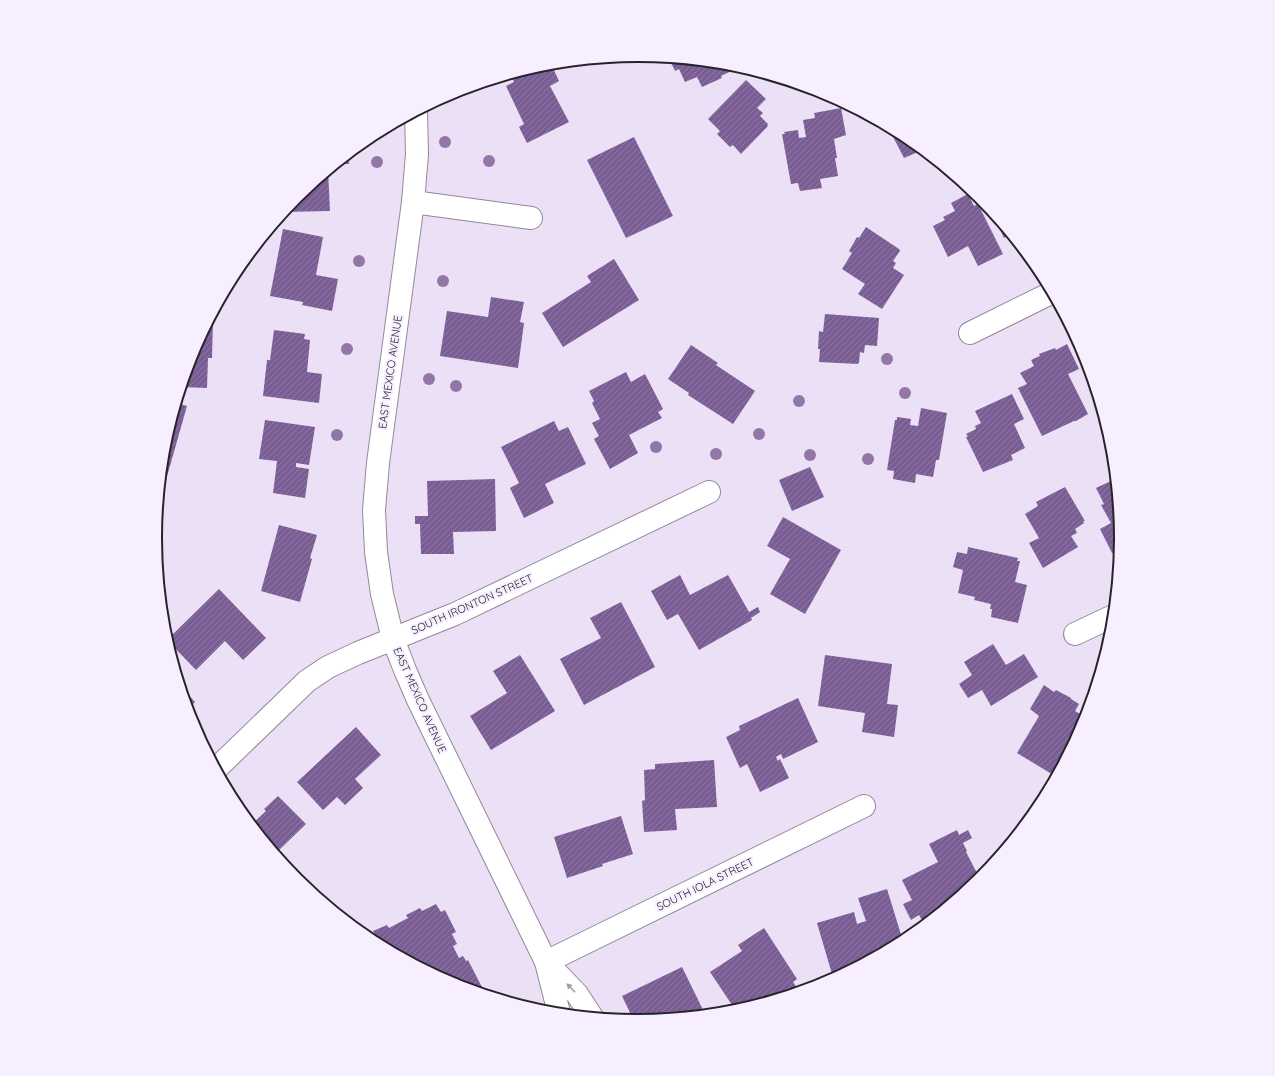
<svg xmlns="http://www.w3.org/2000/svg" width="1275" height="1076" viewBox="0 0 1275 1076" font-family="Quicksand,sans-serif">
  <defs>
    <pattern id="building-hatch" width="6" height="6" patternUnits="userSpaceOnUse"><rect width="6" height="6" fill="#7b5d95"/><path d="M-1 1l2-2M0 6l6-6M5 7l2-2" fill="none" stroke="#8f7aa2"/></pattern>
  </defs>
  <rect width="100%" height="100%" fill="#ebe0f5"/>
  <g fill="url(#building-hatch)">
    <path d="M669,58L732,64L740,67L721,76L722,78L702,87L697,77L685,82L679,69L675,71Z"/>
    <path d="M543,64H551L559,81L550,86L569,122L527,143L519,127L524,124L506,86L514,82L511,75Z"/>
    <path d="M746,80L766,99L757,108L763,113L760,116L768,124L767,125L768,126L741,154L733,145L730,147L717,134L720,131L708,119Z"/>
    <path d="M841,108L846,135L834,139L837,158H835L838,176L820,179L822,188L800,191L798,183L791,184L782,134H785L784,132L798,130L799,138L806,137L803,120L815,118L814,113Z"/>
    <path d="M888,127L906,137L921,149L917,151L918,152L904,158Z"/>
    <path d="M634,137L673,216L626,238L587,160Z"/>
    <path d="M922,150L934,159L928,162Z"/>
    <path d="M349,153V164H335Z"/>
    <path d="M328,170L330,211L283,212L296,196Z"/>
    <path d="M968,194L974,206L978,204L1003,254L978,266L968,246L948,257L933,226L945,220L943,217L955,211L951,203Z"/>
    <path d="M991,211L996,218L1012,237L1008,239L1006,237L1004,238Z"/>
    <path d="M866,227L899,249L900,251L893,261L896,263L893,268L904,275L882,309L858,294L865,284L842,269L852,253L849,251L857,237L859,238Z"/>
    <path d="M283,229L323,237L316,275L338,279L332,311L302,305L303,302L270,296Z"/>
    <path d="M614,259L639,300L563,347L542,313L591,282L587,276Z"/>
    <path d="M491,297L524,302L520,322L524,323L518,368L440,356L447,311L488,317Z"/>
    <path d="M825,314L879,318L877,346L865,345L864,353L860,352L859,363H858V364L819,362L820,349H818L819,331L823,332Z"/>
    <path d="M209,319L213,320L212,358H208L207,388L181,387L191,353Z"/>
    <path d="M274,330L305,334L304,339L310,340L307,372L322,374L319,403L263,396L267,360H270Z"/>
    <path d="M1067,344L1079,369L1068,374L1088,414L1076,421H1074L1042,436L1018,388L1027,384L1020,373L1034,366L1031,360L1040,356L1039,354L1055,348L1056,350Z"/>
    <path d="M691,345L718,363L716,365L755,391L733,424L688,395L689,393L668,379Z"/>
    <path d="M626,372L631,382L645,374L663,409L658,412L662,418L629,435L638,453L610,469L594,439L599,436L592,423L600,419L592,403L594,401L589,391Z"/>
    <path d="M1012,394L1024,419L1014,424L1025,448L1011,455L1013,460L983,472L966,437L968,436L966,434L976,429L975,426L981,423L975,411Z"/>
    <path d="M176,403L187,406L166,480L160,479L164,444Z"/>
    <path d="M921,408L947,413L939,460H936L933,477L916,474L915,483L893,479L894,471L887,470L895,420H897V417L911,419L910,425L918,426Z"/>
    <path d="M265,420L315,427L309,465L296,463V467L309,469L305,498L273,493L277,461L259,459Z"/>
    <path d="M554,421L559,431L568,427L586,464L545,484L554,503L524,518L510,488L519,483L501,447Z"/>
    <path d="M810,467L824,497L792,511L779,480Z"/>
    <path d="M1114,470L1120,538L1119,550L1112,553L1100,529L1111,523L1101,505L1104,504L1096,488L1113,480L1109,473Z"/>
    <path d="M495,479L496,531L453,532L454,554H421L420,524H415V516H428L427,481Z"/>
    <path d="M1065,487L1085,521H1083L1084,523L1075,529L1077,533L1071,536L1078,547L1043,568L1029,543L1039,538L1025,514L1038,506L1036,502Z"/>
    <path d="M157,516L163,519L155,534Z"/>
    <path d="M783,517L841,550L805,614L770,594L790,559L767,546Z"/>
    <path d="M279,525L317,535L310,558L312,559L300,602L261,591Z"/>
    <path d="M968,547L1018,558L1017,561H1020L1015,582L1027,585L1018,623L991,617L992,609H990L991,604L974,600L975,597L958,593L963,570L953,567L957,552L967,554Z"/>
    <path d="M680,575L690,595L728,575L749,612L758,607L760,612L751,618L752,620L699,650L678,614L667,620L651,591Z"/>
    <path d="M219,589L266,638L243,660L225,641L196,670L167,640Z"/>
    <path d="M621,602L655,667L584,705L560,659L601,638L590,618Z"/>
    <path d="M993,644L1006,665L1024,654L1038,677L991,706L982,690L968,698L959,684L972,675L964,662Z"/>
    <path d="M520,655L555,711L491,750L470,716L507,693L493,671Z"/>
    <path d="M825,655L892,664L887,704L898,705L894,737L862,732L865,713L818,706Z"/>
    <path d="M1044,685L1054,692L1056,690L1071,698V699L1079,704L1075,711L1085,717L1084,723L1055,776L1017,753L1039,716L1030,709Z"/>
    <path d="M180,686L195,702L187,710Z"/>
    <path d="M798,698L818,742L783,759L781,754L776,757L778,761L780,759L789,778L760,792L747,764L740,768L726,737L740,730L739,726Z"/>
    <path d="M356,727L381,755L355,779L363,788L345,805L337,797L323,810L297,782Z"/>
    <path d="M714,760L717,807L675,809L677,830L644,832L642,801L645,800L644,770L655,769V764Z"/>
    <path d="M278,796L306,824L275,854L251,825L266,811L264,809Z"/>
    <path d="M621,816L633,854L602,864L603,866L567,878L554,837Z"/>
    <path d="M957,830L959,835L968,830L972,838L963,843L967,851L966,852L980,879L933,918L923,922L919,915L911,920L903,904L912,900L902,880L938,862L929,844Z"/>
    <path d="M887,889L903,941L853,968L832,974L817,923L854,912L857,924L866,921L858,898Z"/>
    <path d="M436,904L441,912L445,910L456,932L452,934L457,944L453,946L459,958L463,956L466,961L468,960L485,993L452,984L368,939L375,935L373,931L387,925L389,928L408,918L406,915L420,908L422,911Z"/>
    <path d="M764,928L797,979L793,982L799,991L729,1012L728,1011L734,1008L710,972L742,951L738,945Z"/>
    <path d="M682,967L705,1014L662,1019L660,1014L648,1020L634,1021L622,996Z"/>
  </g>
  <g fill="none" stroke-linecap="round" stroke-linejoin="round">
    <g stroke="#92889b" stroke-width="24">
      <g id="street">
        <path d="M416,111L417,154L413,202L378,463L374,510L376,552L382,594L393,639L405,670L418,700L546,962L559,1013"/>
        <path d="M413,202L531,218"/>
        <path d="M970,333L1051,293"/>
        <path d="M1075,634L1113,616"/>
        <path d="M216,769L307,681L328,667L358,653L455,614L709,492"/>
        <path d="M546,962L864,806"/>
        <path d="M547,963L577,994L592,1017"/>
      </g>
    </g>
    <use href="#street" stroke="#fff" stroke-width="22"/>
  </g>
  <g fill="#9276a7">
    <circle cx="445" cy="142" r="6"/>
    <circle cx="489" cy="161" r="6"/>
    <circle cx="377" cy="162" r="6"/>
    <circle cx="359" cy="261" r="6"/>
    <circle cx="443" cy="281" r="6"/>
    <circle cx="347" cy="349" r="6"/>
    <circle cx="887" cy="359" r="6"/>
    <circle cx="429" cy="379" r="6"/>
    <circle cx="456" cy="386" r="6"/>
    <circle cx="905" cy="393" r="6"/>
    <circle cx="799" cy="401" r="6"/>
    <circle cx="759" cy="434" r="6"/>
    <circle cx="337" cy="435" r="6"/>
    <circle cx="656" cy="447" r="6"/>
    <circle cx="716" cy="454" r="6"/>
    <circle cx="810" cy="455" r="6"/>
    <circle cx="868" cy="459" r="6"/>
  </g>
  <defs><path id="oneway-solid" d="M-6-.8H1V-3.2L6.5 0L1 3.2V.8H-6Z"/></defs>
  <use fill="#9e9c9f" href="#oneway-solid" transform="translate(571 988) rotate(-134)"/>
  <g text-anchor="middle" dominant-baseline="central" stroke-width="4" stroke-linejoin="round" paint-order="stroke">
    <g font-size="11" fill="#27232a" stroke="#f7efff">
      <text transform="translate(390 372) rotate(-82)">EAST MEXICO AVENUE</text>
      <text transform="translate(472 604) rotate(-24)">SOUTH IRONTON STREET</text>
      <text transform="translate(420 700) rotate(66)">EAST MEXICO AVENUE</text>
      <text transform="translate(705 884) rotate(-26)">SOUTH IOLA STREET</text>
    </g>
  </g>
  <path d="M0 0H1275V1076H0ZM162 538a476 476 0 1 1 952 0a476 476 0 1 1-952 0Z" fill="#f7efff" fill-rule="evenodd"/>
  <path fill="none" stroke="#27232a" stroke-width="2" d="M162 538a476 476 0 1 1 952 0a476 476 0 1 1-952 0Z"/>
</svg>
